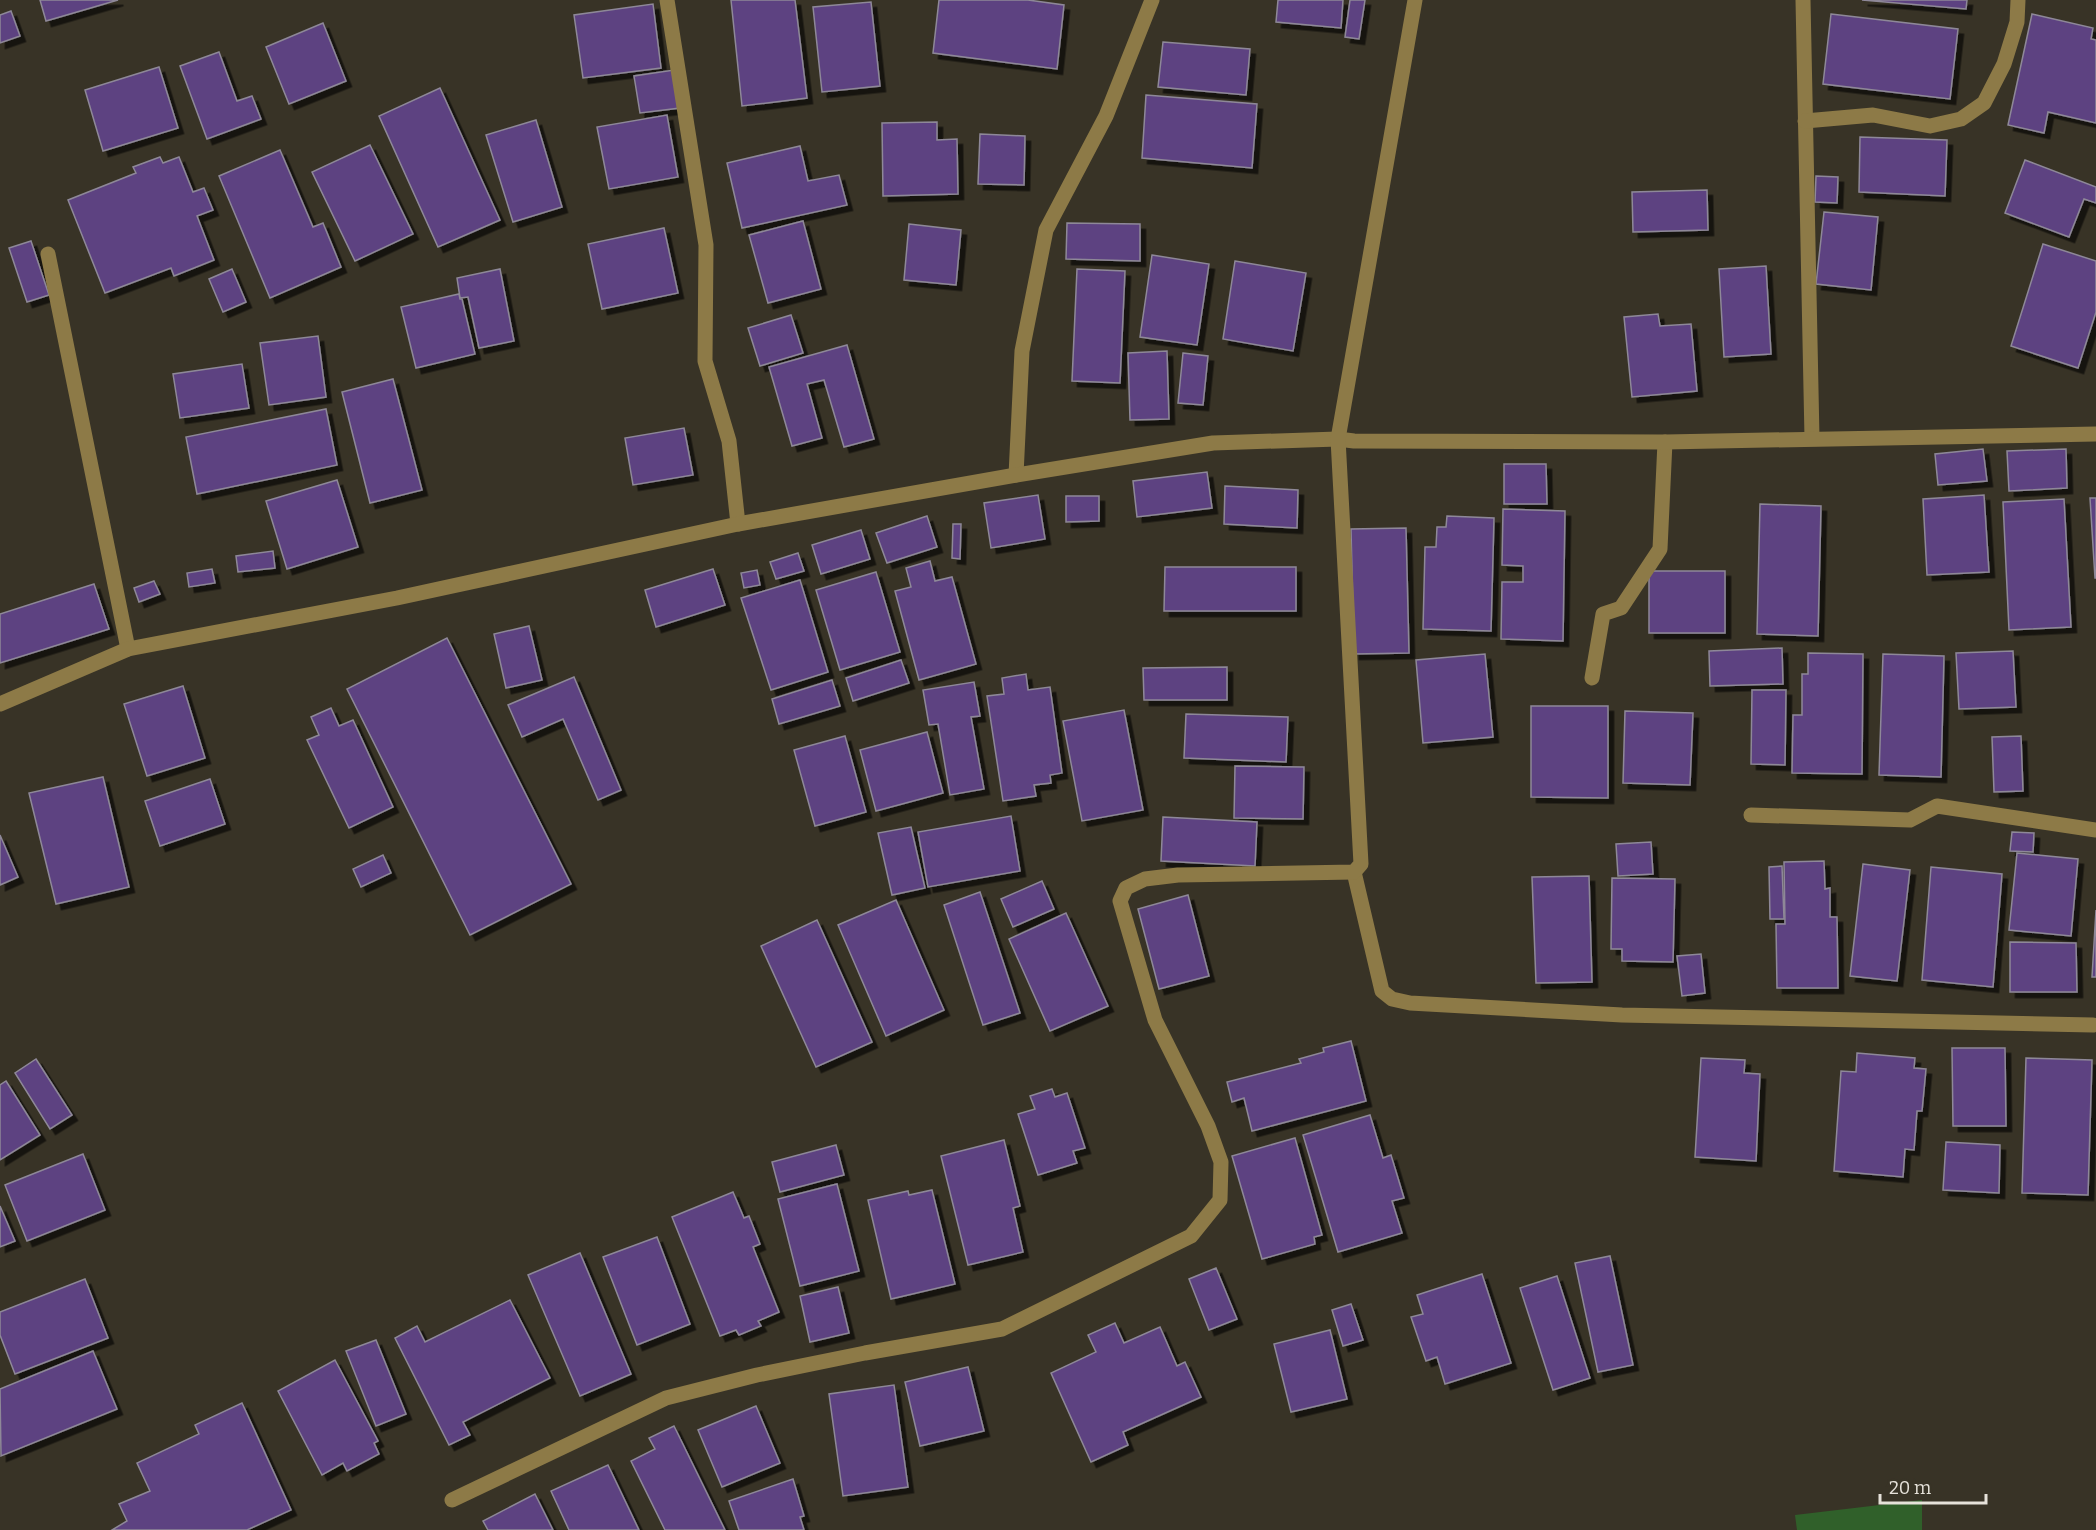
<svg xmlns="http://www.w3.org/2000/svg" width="2096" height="1530" viewBox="0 0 2096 1530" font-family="Bitter,serif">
  <defs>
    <filter id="shadow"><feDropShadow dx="5.5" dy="5.5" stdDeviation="0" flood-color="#0009"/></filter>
  </defs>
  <rect width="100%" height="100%" fill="#383326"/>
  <path fill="#30602a" d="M1922,1500V1530H1797L1795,1515Z"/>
  <g fill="#5d4281" stroke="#8e8898" stroke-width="1.5" filter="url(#shadow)">
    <path d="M40,0H118L46,21Z"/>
    <path d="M731,0H795L807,98L742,106Z"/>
    <path d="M939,0H1028L1064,5L1057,69L933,53Z"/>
    <path d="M1278,0H1343L1341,28L1276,22Z"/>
    <path d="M1350,0H1365L1359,39L1345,37Z"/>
    <path d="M1862,0H1967L1966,9Z"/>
    <path d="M871,2L880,86L822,92L813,7Z"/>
    <path d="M653,4L661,68L583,78L574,15Z"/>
    <path d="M11,11L20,36L0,43V15Z"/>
    <path d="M1831,14L1958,29L1950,99L1823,84Z"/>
    <path d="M2032,14L2093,28L2091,39L2096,40V123L2048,112L2044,133L2008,125Z"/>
    <path d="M323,23L346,81L289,104L266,47Z"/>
    <path d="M1163,42L1250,49L1246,95L1158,87Z"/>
    <path d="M219,52L237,101L252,96L261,119L207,139L180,66Z"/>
    <path d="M159,67L178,128L103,151L85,90Z"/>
    <path d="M674,70L680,108L640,113L634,76Z"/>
    <path d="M440,88L500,220L438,247L379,116Z"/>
    <path d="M1146,95L1257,104L1252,168L1142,158Z"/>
    <path d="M667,115L678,177L609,189L597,127Z"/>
    <path d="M536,120L562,207L513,222L486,135Z"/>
    <path d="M937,122V140L957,139L958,194L883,196L882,123Z"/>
    <path d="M980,134L1025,136L1024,185L978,184Z"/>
    <path d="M1860,137L1947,140L1945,196L1859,192Z"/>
    <path d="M370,145L413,234L355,261L312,172Z"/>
    <path d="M800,146L808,181L839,175L847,205L742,228L727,163Z"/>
    <path d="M280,150L313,227L323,223L341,267L270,298L219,176Z"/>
    <path d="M160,157L163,163L179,157L193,192L204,188L213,210L197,216L214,260L174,276L171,268L105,293L68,200L136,173L133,167Z"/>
    <path d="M2025,160L2096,187V203L2084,199L2069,237L2005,213Z"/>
    <path d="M1816,176L1838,177L1837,203L1815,202Z"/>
    <path d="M1707,190L1708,230L1633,232L1632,192Z"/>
    <path d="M1824,212L1878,217L1871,290L1816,284Z"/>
    <path d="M803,221L821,289L768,303L749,235Z"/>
    <path d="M1067,223L1140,224V261L1066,259Z"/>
    <path d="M909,224L961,230L956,285L904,280Z"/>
    <path d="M664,228L678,293L602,309L588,244Z"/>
    <path d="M31,241L49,295L27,302L9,248Z"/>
    <path d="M2043,244L2096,261V312L2078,368L2011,346Z"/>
    <path d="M1152,255L1209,264L1197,345L1140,337Z"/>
    <path d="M1235,261L1306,273L1293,351L1223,339Z"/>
    <path d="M1766,266L1771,354L1724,357L1719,269Z"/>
    <path d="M232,269L246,302L223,312L209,279Z"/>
    <path d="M500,269L514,341L479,348L468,297L460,298L457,278Z"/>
    <path d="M1077,269L1125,271L1120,383L1072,381Z"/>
    <path d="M459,294L460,299H462L475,354L416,368L401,307Z"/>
    <path d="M1658,314L1660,326L1691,324L1697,391L1632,397L1624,317Z"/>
    <path d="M791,315L803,353L760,366L748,328Z"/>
    <path d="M318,336L326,397L269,405L260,343Z"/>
    <path d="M847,345L874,439L844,447L824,380L807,384L822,438L792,446L769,367Z"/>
    <path d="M1167,351L1169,419L1130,420L1128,353Z"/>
    <path d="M1183,353L1208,356L1203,405L1178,403Z"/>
    <path d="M242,364L249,408L180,418L173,374Z"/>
    <path d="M393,379L422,490L370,503L342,392Z"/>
    <path d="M326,409L337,465L197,494L186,437Z"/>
    <path d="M684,428L693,475L633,485L625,438Z"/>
    <path d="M1983,449L1987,481L1938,485L1935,454Z"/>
    <path d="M2066,449L2067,488L2009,491L2007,451Z"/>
    <path d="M1504,464H1546L1547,504H1504Z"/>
    <path d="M1207,472L1212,508L1137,517L1133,481Z"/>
    <path d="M337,480L358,547L287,569L266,501Z"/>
    <path d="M1225,486L1298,490L1297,528L1224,524Z"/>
    <path d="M1038,495L1045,539L991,548L984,503Z"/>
    <path d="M1984,495L1989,572L1927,575L1923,499Z"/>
    <path d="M1066,496H1099V521L1066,522Z"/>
    <path d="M2090,498H2096V578H2095Z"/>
    <path d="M2064,499L2071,627L2009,630L2003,502Z"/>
    <path d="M1760,504L1821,506L1818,636L1757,634Z"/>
    <path d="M1503,509L1565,511L1563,641L1501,639L1502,582H1523V566L1502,565Z"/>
    <path d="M927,516L937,547L887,563L876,533Z"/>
    <path d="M1447,516L1494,518L1491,631L1423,629L1425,547H1436L1437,527H1446Z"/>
    <path d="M953,524H961L960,559L952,558Z"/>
    <path d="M1406,528L1409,653L1354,654L1351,529Z"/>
    <path d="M861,530L870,559L821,574L812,545Z"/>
    <path d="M273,551L275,568L238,572L236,556Z"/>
    <path d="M798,553L804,571L776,579L770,562Z"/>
    <path d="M930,561L935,581L952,577L976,664L919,680L895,591L911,587L906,568Z"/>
    <path d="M1165,567H1296V611H1164Z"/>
    <path d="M212,569L215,583L189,587L187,573Z"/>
    <path d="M713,569L725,605L656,627L645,590Z"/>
    <path d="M757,570L760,585L744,588L741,573Z"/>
    <rect x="1649" y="571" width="76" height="62"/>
    <path d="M876,572L900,652L840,670L816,590Z"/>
    <path d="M800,580L828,672L771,690L741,598Z"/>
    <path d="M154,581L160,594L139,602L134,588Z"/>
    <path d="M94,584L109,629L0,663V614Z"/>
    <path d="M529,626L542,680L506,688L494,634Z"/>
    <path d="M447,638L571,884L470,935L347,689Z"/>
    <path d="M1782,648L1783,684L1710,686L1709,651Z"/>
    <path d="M2013,651L2016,707L1959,709L1956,653Z"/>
    <path d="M1808,653L1863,654L1862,774L1792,773L1793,715H1802V674H1808Z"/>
    <path d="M1485,654L1493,737L1423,743L1416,660Z"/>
    <path d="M1883,654L1944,656L1941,777L1879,775Z"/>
    <path d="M901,660L909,683L853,701L846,678Z"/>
    <path d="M1227,667V700H1144L1143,668Z"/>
    <path d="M1026,674L1028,690L1050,687L1062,773L1050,775L1051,783L1034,785L1036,796L1003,801L987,696L1004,694L1002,678Z"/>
    <path d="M574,677L621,790L598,800L563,719L522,737L508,705Z"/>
    <path d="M832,680L840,706L779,724L772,699Z"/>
    <path d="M974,682L980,716L971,717L984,789L950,795L938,724L929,725L923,690Z"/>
    <path d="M183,686L205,758L147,776L124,704Z"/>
    <path d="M1752,690H1786L1785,765L1751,764Z"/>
    <path d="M1531,706H1608V798L1531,797Z"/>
    <path d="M331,708L339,726L353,720L393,807L349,828L307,740L319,735L311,717Z"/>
    <path d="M1124,710L1143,810L1082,821L1063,721Z"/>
    <path d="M1625,711L1693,713L1690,785L1623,783Z"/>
    <path d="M1186,714L1288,717L1286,762L1184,758Z"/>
    <path d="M927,732L943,793L876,811L860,750Z"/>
    <path d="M845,736L866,812L815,826L794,750Z"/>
    <path d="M2021,736L2023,791L1994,792L1992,737Z"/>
    <path d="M1235,766L1304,767L1303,819L1234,818Z"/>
    <path d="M103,777L129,887L56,904L29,793Z"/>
    <path d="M210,779L225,824L160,846L145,801Z"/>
    <path d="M1011,816L1020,871L928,887L918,832Z"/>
    <path d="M1163,817L1257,822L1255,866L1161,861Z"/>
    <path d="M911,827L925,888L892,895L878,833Z"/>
    <path d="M2012,832L2034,833L2033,852L2010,851Z"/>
    <path d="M0,835L18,877L0,885Z"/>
    <path d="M1651,842L1653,874L1618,876L1616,844Z"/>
    <path d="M2017,853L2078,859L2071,936L2009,930Z"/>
    <path d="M383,855L391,873L361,887L353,869Z"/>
    <path d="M1824,861L1825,889L1830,888V917H1837L1838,988H1777L1776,924H1785L1784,862Z"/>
    <path d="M1863,864L1910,870L1897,981L1850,976Z"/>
    <path d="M1782,866L1784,919H1770L1769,867Z"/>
    <path d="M1931,867L2002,874L1993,987L1922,980Z"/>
    <path d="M1589,876L1592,982L1536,983L1532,877Z"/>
    <path d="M1612,878L1675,879L1673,962L1622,961V949H1611Z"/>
    <path d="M1042,881L1054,909L1013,927L1001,899Z"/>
    <path d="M980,892L1020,1013L983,1025L944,905Z"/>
    <path d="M1188,895L1209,976L1159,989L1138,909Z"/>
    <path d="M896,900L944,1010L886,1036L838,925Z"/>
    <path d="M2096,910V977H2092Z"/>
    <path d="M1066,913L1108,1006L1050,1031L1009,939Z"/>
    <path d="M817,920L872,1042L816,1067L761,946Z"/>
    <path d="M2010,942L2076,943L2077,992H2010Z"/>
    <path d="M1701,954L1705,993L1682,996L1677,956Z"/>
    <path d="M1351,1041L1366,1101L1252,1131L1244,1098L1232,1102L1227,1082L1301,1063L1299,1059L1324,1052L1323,1048Z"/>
    <path d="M1952,1048H2005L2006,1126H1953Z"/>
    <path d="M1857,1053L1915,1058L1914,1068L1926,1069L1922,1111H1917L1914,1150L1905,1149L1903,1177L1834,1171L1841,1071L1856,1072Z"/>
    <path d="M1701,1058L1745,1060L1744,1073L1760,1074L1756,1161L1695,1157Z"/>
    <path d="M2026,1058L2092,1060L2088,1195L2022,1193Z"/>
    <path d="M36,1059L72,1115L50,1129L15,1073Z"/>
    <path d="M6,1081L40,1135L0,1160V1085Z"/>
    <path d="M1052,1089L1055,1097L1067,1093L1085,1148L1073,1151L1077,1163L1038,1175L1018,1114L1035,1109L1030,1096Z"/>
    <path d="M1370,1115L1383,1158L1391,1155L1404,1198L1392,1201L1402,1233L1338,1252L1303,1135Z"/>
    <path d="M1295,1138L1322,1235L1314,1237L1315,1244L1262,1259L1232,1156Z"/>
    <path d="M1004,1140L1020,1206L1013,1208L1023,1252L968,1265L941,1156Z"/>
    <path d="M1946,1142L2000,1145L1999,1193L1943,1190Z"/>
    <path d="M836,1145L844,1175L780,1192L772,1162Z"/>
    <path d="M83,1154L105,1210L27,1241L5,1185Z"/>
    <path d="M837,1184L859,1271L800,1286L778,1199Z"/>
    <path d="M932,1190L955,1284L891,1299L868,1200L908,1191L909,1195Z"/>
    <path d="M733,1192L744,1218L749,1216L760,1244L753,1247L779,1312L758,1321L761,1326L739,1335L736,1330L720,1336L672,1217Z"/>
    <path d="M0,1206L15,1241L0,1247Z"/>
    <path d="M657,1237L690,1324L637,1345L603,1257Z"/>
    <path d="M580,1253L631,1374L580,1396L528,1275Z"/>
    <path d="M1610,1256L1633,1365L1598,1372L1575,1263Z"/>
    <path d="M1216,1268L1237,1319L1209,1330L1189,1279Z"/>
    <path d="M1482,1274L1511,1363L1445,1384L1437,1357L1426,1361L1411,1317L1423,1314L1417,1295Z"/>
    <path d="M1557,1276L1590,1378L1553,1390L1520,1288Z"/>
    <path d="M85,1279L108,1338L15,1374L0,1335V1312Z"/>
    <path d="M838,1287L849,1333L810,1342L800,1296Z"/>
    <path d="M510,1300L550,1378L463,1422L470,1435L449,1445L395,1338L417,1326L425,1342Z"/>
    <path d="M1351,1304L1363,1340L1343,1346L1332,1310Z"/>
    <path d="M1115,1323L1124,1343L1160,1327L1177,1366L1185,1362L1201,1397L1123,1432L1128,1445L1091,1462L1051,1373L1096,1352L1088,1335Z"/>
    <path d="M1330,1330L1347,1399L1291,1412L1274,1344Z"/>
    <path d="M376,1340L406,1414L376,1426L346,1351Z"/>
    <path d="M93,1351L117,1409L1,1456L0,1389Z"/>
    <path d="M335,1360L378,1441L374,1443L379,1454L347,1471L343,1463L322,1475L278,1391Z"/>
    <path d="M968,1367L984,1431L920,1446L905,1382Z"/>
    <path d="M894,1385L908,1487L843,1496L829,1394Z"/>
    <path d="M242,1403L291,1510L247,1530H112L127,1521L119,1504L150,1491L137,1463L199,1434L195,1425Z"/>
    <path d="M756,1406L780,1463L722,1487L698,1430Z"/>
    <path d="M674,1426L725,1530H665L631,1461L655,1449L649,1438Z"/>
    <path d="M608,1465L639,1530H569L551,1491Z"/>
    <path d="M793,1479L804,1516L800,1517L804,1530H739L729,1501Z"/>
    <path d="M535,1494L553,1530H488L483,1521Z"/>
  </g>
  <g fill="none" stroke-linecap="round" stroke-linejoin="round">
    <g stroke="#8d7a47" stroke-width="15">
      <path d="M667,0L706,245L705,361L729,441L738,524"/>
      <path d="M1803,0L1812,438"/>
      <path d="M1805,121L1873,115L1930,126L1961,119L1984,103L2004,64L2017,22L2018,0"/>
      <path d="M48,254L128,649"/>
      <path d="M1016,475L1022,351L1046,230L1106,116L1152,0"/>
      <path d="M1592,678L1603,614L1621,608L1660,549L1665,442"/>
      <path d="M0,704L128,649L397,598L738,524L1016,475L1213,443L1338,439L1354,441L1665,442L2096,434"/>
      <path d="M1751,815L1910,820L1937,806L2096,830"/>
      <path d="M1354,872L1382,991L1392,999L1410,1003L1622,1015L2093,1025"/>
      <path d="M452,1500L666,1398L757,1375L865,1353L1002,1329L1191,1236L1220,1200L1221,1162L1208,1126L1155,1020L1120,901L1126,888L1145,879L1178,875L1354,872L1361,864L1338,439L1415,0"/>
    </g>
  </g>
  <path d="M1880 1494v9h106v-9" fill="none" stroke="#e6e2da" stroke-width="3"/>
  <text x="1889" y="1494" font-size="18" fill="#e6e2da" stroke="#383326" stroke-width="4.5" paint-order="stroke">20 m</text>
</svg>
